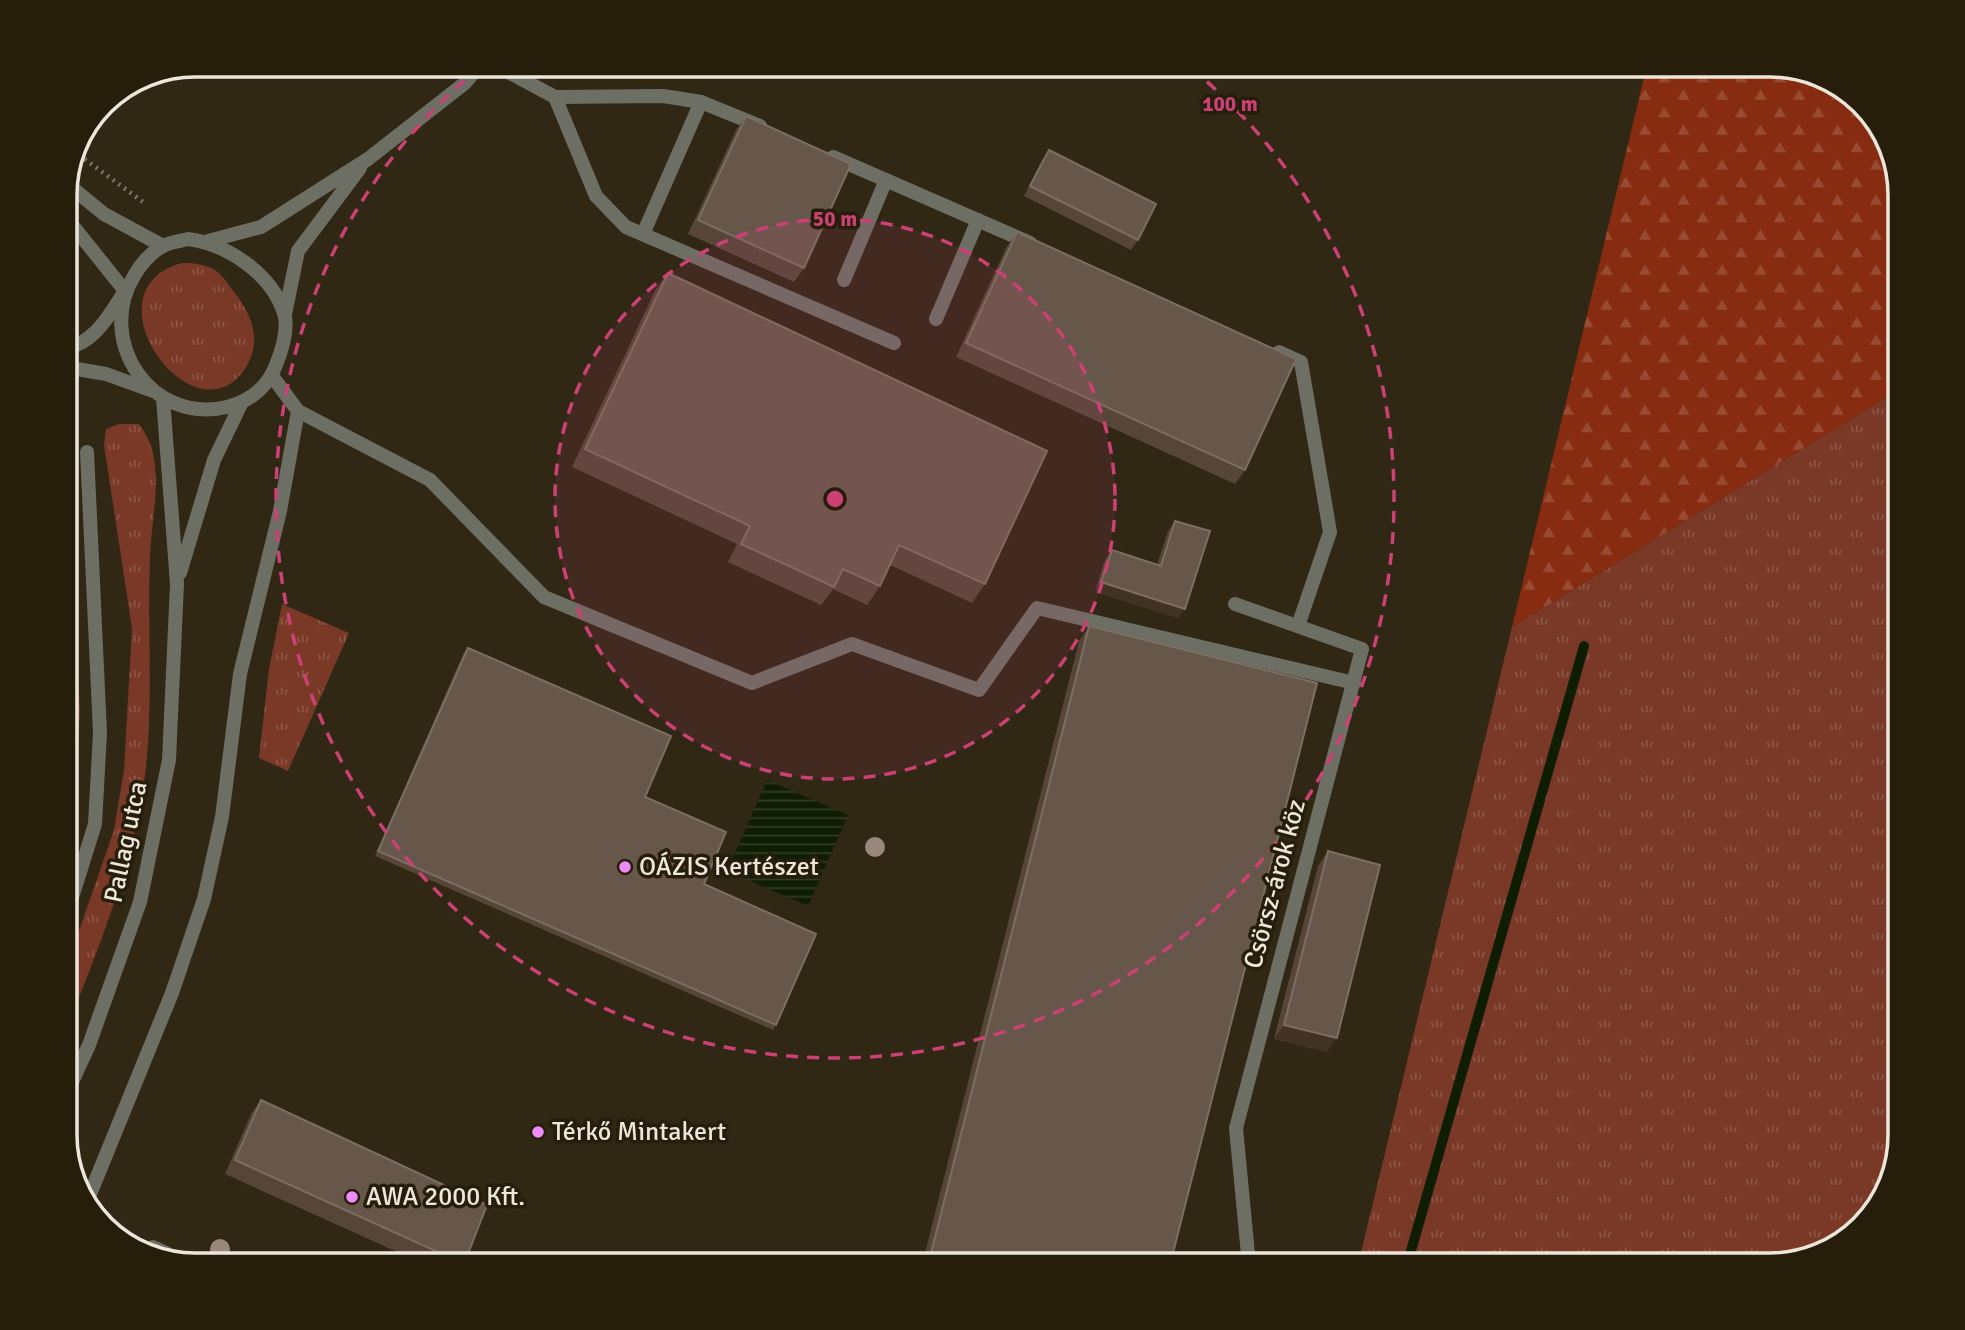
<svg xmlns="http://www.w3.org/2000/svg" width="1965" height="1330" viewBox="0 0 1965 1330" font-family="Signika,sans-serif">
  <defs>
    <pattern id="grass-tufts" width="24" height="20" patternUnits="userSpaceOnUse" patternTransform="scale(1.75)"><rect width="24" height="20" fill="#7a3927"/><path d="M3 7l-1-3M5 7V3M7 7l1-3M15 17l-1-3M17 17v-4M19 17l1-3" fill="none" stroke="#8d5646"/></pattern>
    <pattern id="forest-firs" width="22" height="20" patternUnits="userSpaceOnUse" patternTransform="scale(1.75)"><rect width="22" height="20" fill="#872c11"/><path d="M5 1l3.5 6h-7zM16 11l3.5 6h-7z" fill="#984b33"/></pattern>
    <pattern id="water-rules" width="6" height="5" patternUnits="userSpaceOnUse" patternTransform="scale(1.75)"><rect width="6" height="5" fill="#0f1d03"/><path d="M0 2.5h6" fill="none" stroke="#323e27"/></pattern>
  </defs>
  <rect width="100%" height="100%" fill="#302715"/>
  <g fill="url(#grass-tufts)">
    <path d="M182,263C194,263 203,264 213,269C221,273 226,281 231,288C253,315 265,344 241,374C189,437 84,290 182,263Z"/>
    <path d="M1900,389V1136L1878,1208L1828,1252L1771,1265H1358L1512,627Z"/>
    <path d="M119,424H139C168,459 151,515 150,557C147,630 154,703 145,775C133,865 98,950 65,1033V971L114,830L124,770L132,628L104,445L106,429Z"/>
    <path d="M65,519L70,544L80,710L76,785L65,843Z"/>
    <path d="M282,604L349,633L288,771L259,758L269,669Z"/>
  </g>
  <path fill="url(#forest-firs)" d="M1647,65H1770L1843,87L1887,137L1900,194V389L1512,627Z"/>
  <path fill="url(#water-rules)" d="M767,780L848,815L808,906L727,871Z"/>
  <g fill="none" stroke-linecap="round" stroke-linejoin="round">
    <path stroke="#0f1d03" stroke-width="10" d="M1407,1265L1584,646"/>
    <path stroke="#807869" stroke-width="4.5" stroke-dasharray="2 5" stroke-linecap="butt" d="M79,155L143,202"/>
    <g stroke="#6d6e64" stroke-width="14">
      <path d="M495,65L555,97L663,96L701,102L760,126"/>
      <path d="M555,97L596,196L626,227L894,343"/>
      <path d="M833,157L1030,243"/>
      <path d="M643,234L701,102"/>
      <path d="M844,280L886,180"/>
      <path d="M936,319L978,220"/>
      <path d="M65,349C96,342 109,315 125,291"/>
      <path d="M1279,352L1301,362L1330,532L1298,626"/>
      <path d="M65,367L106,374L153,391"/>
      <path d="M272,376L298,411L430,480L544,597L752,683L852,644L979,690L1037,608L1354,683"/>
      <path d="M1235,604L1362,649L1236,1128L1249,1265"/>
      <path d="M65,920L95,824L100,733L87,452"/>
      <path d="M86,1204L172,993L204,899L222,817L240,674L280,511L298,411"/>
      <path d="M151,1252L153,1247L190,1264"/>
    </g>
    <g stroke="#6d6e64" stroke-width="14">
      <path d="M66,183L104,214L163,246"/>
      <path d="M65,216L125,291"/>
      <path d="M188,239C227,244 272,274 284,313C289,329 282,350 276,365C267,388 251,401 227,407C151,425 95,341 134,276C140,265 151,252 163,246C170,242 180,241 188,239Z"/>
      <path d="M208,241L261,227L368,159L465,83L480,65"/>
      <path d="M285,314L298,251L360,168"/>
      <path d="M180,573L214,460L241,404"/>
      <path d="M65,1097L89,1045L140,902L169,760L177,584L163,398"/>
    </g>
  </g>
  <g fill="#9a877b">
    <circle cx="875" cy="847" r="10"/>
    <circle cx="220" cy="1249" r="10"/>
  </g>
  <g fill="#574638">
    <path d="M746,116L804,268L794,282L688,234L736,130Z"/>
    <path d="M1049,150L1138,240L1131,250L1024,196L1042,160Z"/>
    <path d="M1017,232L1245,470L1235,484L956,357L1007,246Z"/>
    <path d="M668,273L985,584L972,603L890,565L880,586L867,605L833,589L821,605L728,562L737,544L572,467L655,291Z"/>
    <path d="M1175,521L1185,609L1178,618L1095,592L1105,560L1112,550L1157,565L1168,531Z"/>
    <path d="M1089,626L1170,1265H922L1079,641Z"/>
    <path d="M468,648L645,797L704,884L776,1025L773,1030L375,856L464,652Z"/>
    <path d="M1328,851L1327,1052L1274,1039L1318,866Z"/>
    <path d="M261,1100L464,1264L463,1265H426L225,1174L251,1114Z"/>
  </g>
  <g fill="#413223">
    <path d="M1101,582L1185,609L1178,618L1095,592Z"/>
    <path d="M1284,1025L1337,1038L1327,1052L1274,1039Z"/>
  </g>
  <g fill="#67574a" stroke="#7c6e60" stroke-width="2">
    <path d="M746,116L851,164L804,268L698,220Z"/>
    <path d="M1049,150L1156,204L1138,240L1030,186Z"/>
    <path d="M1017,232L1296,359L1245,470L966,343Z"/>
    <path d="M668,273L1047,451L985,584L899,545L880,586L843,569L834,587L741,544L750,526L585,449Z"/>
    <path d="M1175,521L1210,531L1185,609L1101,582L1112,550L1161,566Z"/>
    <path d="M1089,626L1317,683L1170,1265H928Z"/>
    <path d="M468,648L671,736L645,797L726,832L704,884L816,934L776,1025L378,851Z"/>
    <path d="M1328,851L1380,865L1337,1038L1284,1025Z"/>
    <path d="M261,1100L487,1205L464,1264L235,1160Z"/>
  </g>
  <circle cx="835" cy="499" r="280" fill="#cb4175" fill-opacity=".12"/>
  <g fill="none" stroke="#cb4175" stroke-width="3.5" stroke-dasharray="12 9">
    <circle cx="835" cy="499" r="280"/>
    <path d="M1191 68A559 559 0 1 1 479 68"/>
  </g>
  <g fill="#ef8bf7" stroke="#261e0b" stroke-width="2.5">
    <circle cx="625" cy="867" r="7"/>
    <circle cx="538" cy="1132" r="7"/>
    <circle cx="352" cy="1197" r="7"/>
  </g>
  <g text-anchor="middle" dominant-baseline="central" stroke-width="7" stroke-linejoin="round" paint-order="stroke">
    <g font-size="26" fill="#ede7db" stroke="#261e0b">
      <text transform="translate(126 842) rotate(-78)">Pallag utca</text>
      <text transform="translate(1275 884) rotate(-75)">Csörsz-árok köz</text>
    </g>
    <g font-size="26" fill="#ede7db" stroke="#261e0b" text-anchor="start">
      <text x="639" y="867">OÁZIS Kertészet</text>
      <text x="552" y="1132">Térkő Mintakert</text>
      <text x="366" y="1197">AWA 2000 Kft.</text>
    </g>
  </g>
  <path d="M0 0H1965V1330H0ZM195 77H1770A118 118 0 0 1 1888 195V1135A118 118 0 0 1 1770 1253H195A118 118 0 0 1 77 1135V195A118 118 0 0 1 195 77Z" fill="#261e0b" fill-rule="evenodd"/>
  <path fill="none" stroke="#ede7db" stroke-width="3.5" d="M195 77H1770A118 118 0 0 1 1888 195V1135A118 118 0 0 1 1770 1253H195A118 118 0 0 1 77 1135V195A118 118 0 0 1 195 77Z"/>
  <circle cx="835" cy="499" r="10" fill="#cb4175" stroke="#261e0b" stroke-width="3.5"/>
  <g font-size="21" text-anchor="middle" font-weight="bold" fill="#cb4175" stroke="#261e0b" stroke-width="7" stroke-linejoin="round" paint-order="stroke">
    <text x="1230" y="111">100 m</text>
    <text x="835" y="226">50 m</text>
  </g>
</svg>
